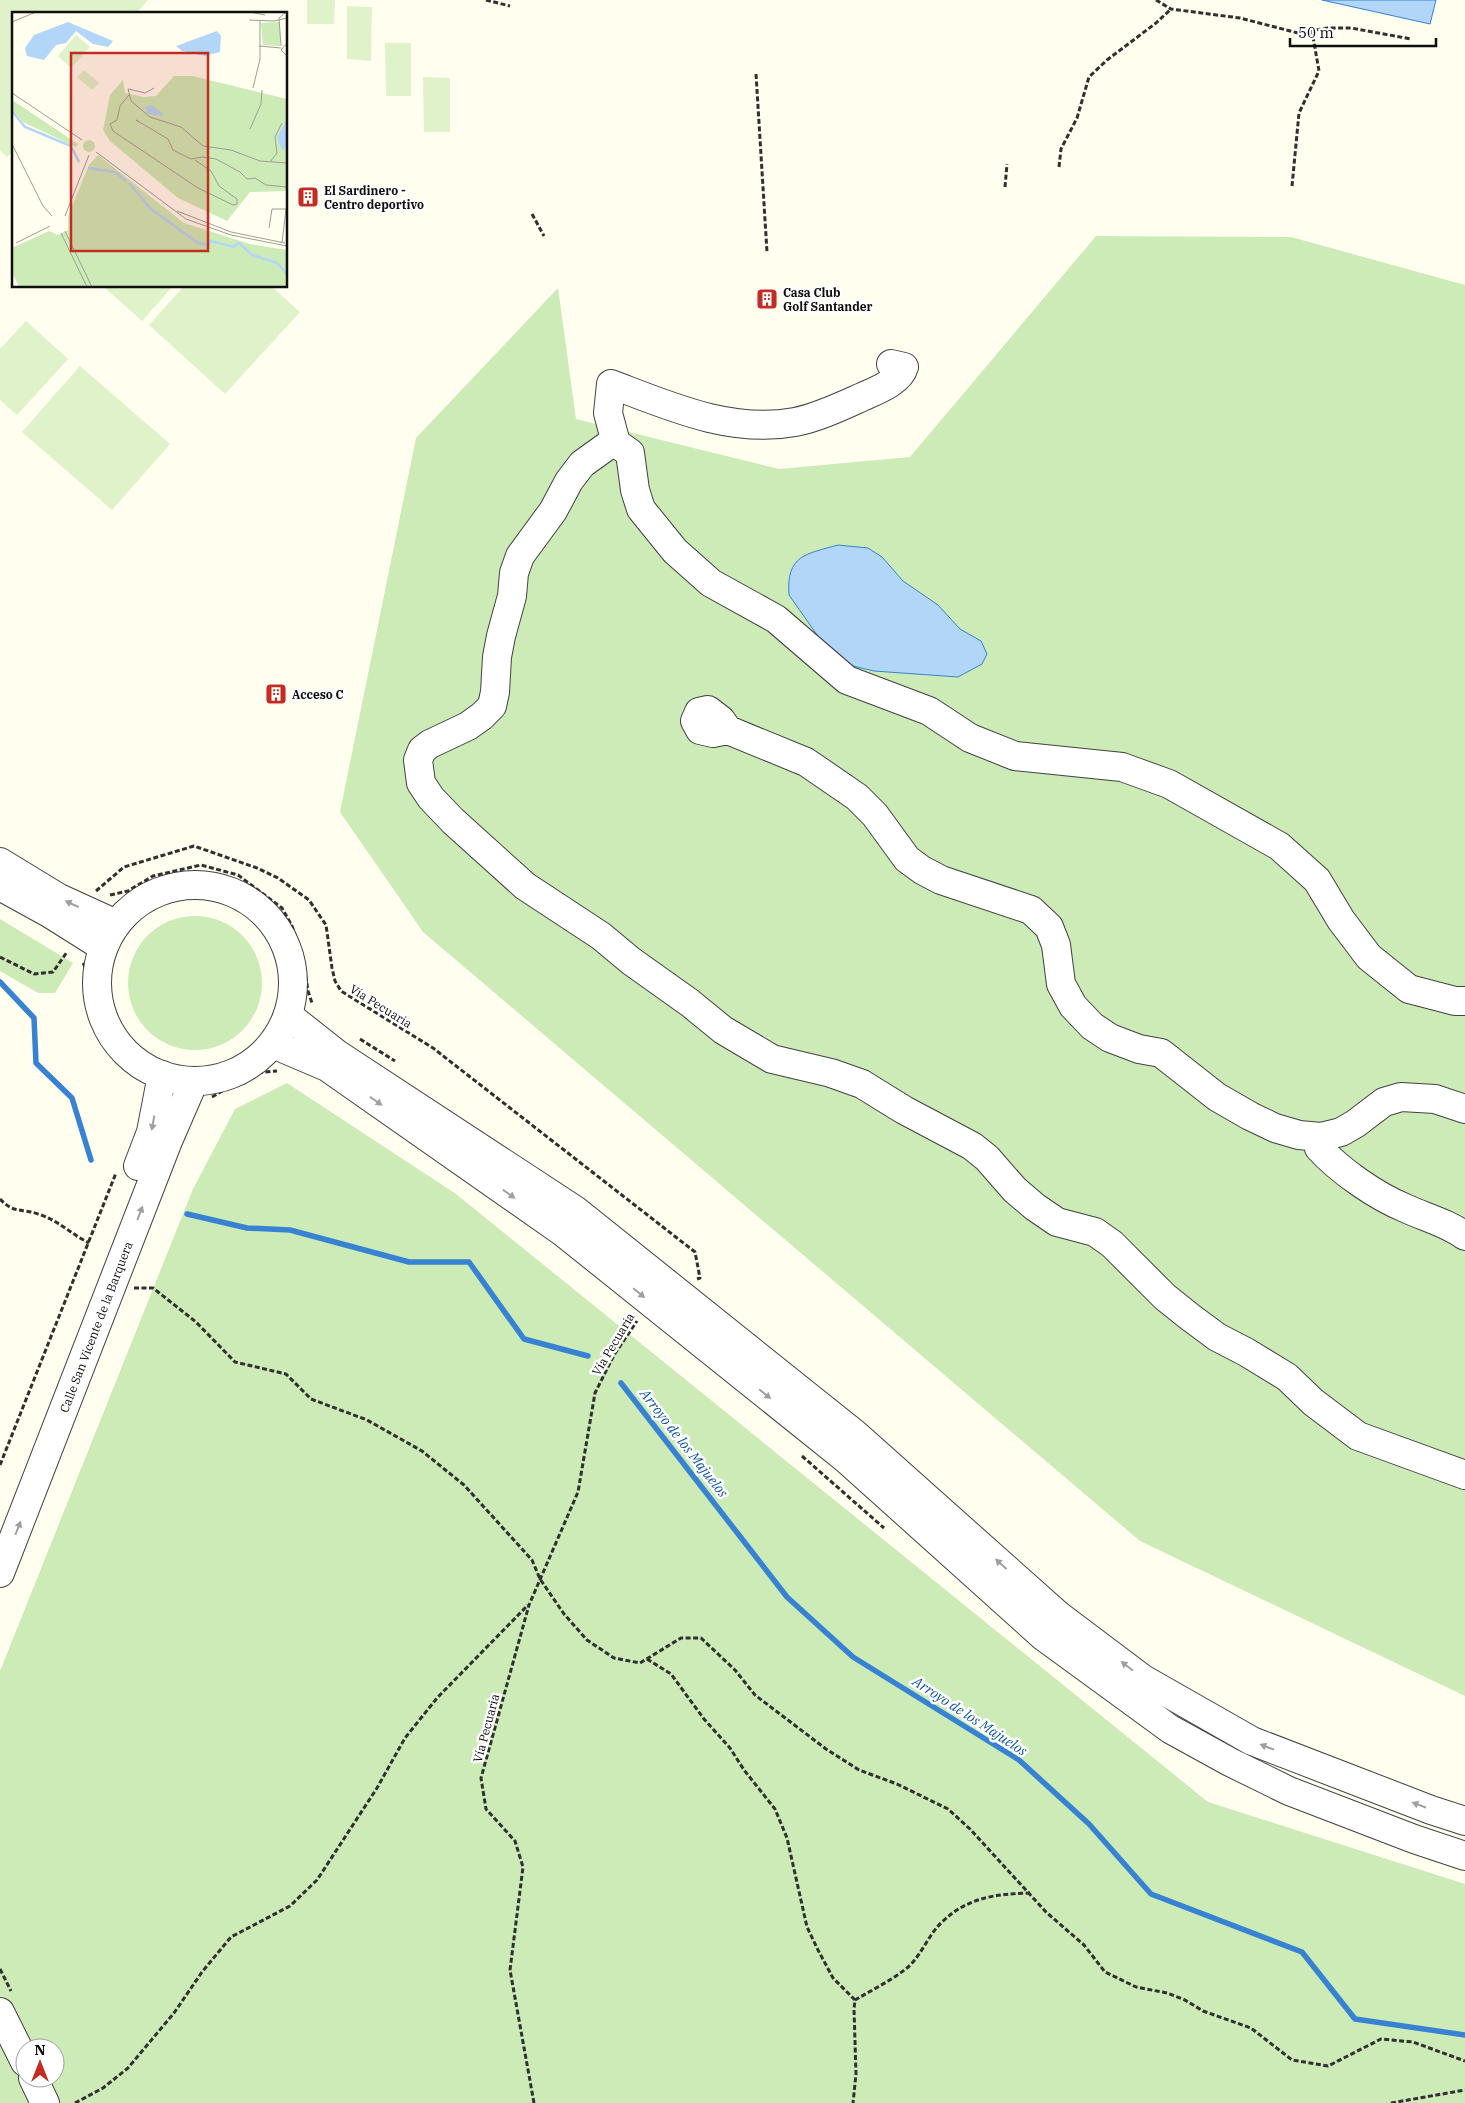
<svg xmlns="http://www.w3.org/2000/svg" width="1465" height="2103" viewBox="0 0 1465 2103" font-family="'IBM Plex Serif',serif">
  <rect width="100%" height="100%" fill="#fffeef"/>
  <g fill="#ccebb7" fill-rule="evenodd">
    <path d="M1096,236L1291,237L1465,285V1696L1140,1541L423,932L340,812L416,438L558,288L576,419L779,469L910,457Z"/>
    <circle cx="195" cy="983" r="67"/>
    <path d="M0,919L73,963L55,993H38L0,971Z"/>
    <path d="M287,1083L456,1194L1208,1802L1465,1884V2103H0V1671L193,1189L235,1109ZM25,2048H55V2078H25Z"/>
  </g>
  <g fill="#dff2ca">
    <path d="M0,0H148L135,14H14V150L7,157L0,150Z"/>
    <path d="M307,0H335L334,24H307Z"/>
    <path d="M347,6L372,7L371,61L347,59Z"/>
    <path d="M385,43H411V96H386Z"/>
    <path d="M423,77L450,78V132H424Z"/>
    <path d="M103,286H173L142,321Z"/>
    <path d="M184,286H271L300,312L225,394L149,325Z"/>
    <path d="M26,321L68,359L17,415L0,400V349Z"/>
    <path d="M80,366L170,444L112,510L22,432Z"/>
  </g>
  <g fill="#b2d6f8" stroke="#3782d2">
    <path d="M1322,0H1436L1430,24Z"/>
    <path d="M838,545L868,548L882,557L903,581L938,605L960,629L981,641L987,654L982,664L958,677L874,671L853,666L827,649L789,595C786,555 806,554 838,545Z"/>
  </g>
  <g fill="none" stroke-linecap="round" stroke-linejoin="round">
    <g stroke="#3782d2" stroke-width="5.5">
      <path d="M0,982L34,1018L36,1063L72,1098L91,1160"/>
      <path d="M187,1214L247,1228L290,1230L409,1262H469L524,1339L588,1356"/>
      <path d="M621,1383L787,1597L853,1657L1019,1760L1089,1824L1151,1894L1302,1952L1355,2019L1465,2035"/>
    </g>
    <g stroke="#414141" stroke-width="30">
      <g id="minor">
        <path d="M891,364L904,367C900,382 875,391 862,397C842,406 817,418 795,422C731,434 669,406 611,384L608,413L616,443L630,453L635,490L641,509L675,551L711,583L776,619L847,680L929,711L970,738L1015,756L1122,767L1169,784L1279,846L1317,880L1341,920L1369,957L1409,989L1455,1001H1465"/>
        <path d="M616,443L607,446L582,464L569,481L553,511L520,556L514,573L512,596L501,636L497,657L495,692L492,706L482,716L468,726L430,744L422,750L418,760L421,783L431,798L453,821L525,886L601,936L631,961L690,1003L723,1030L772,1059L831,1073L862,1084L904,1110L972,1146L987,1158L1015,1190L1035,1207L1057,1222L1095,1232L1112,1244L1165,1297L1190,1317L1217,1337L1246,1352L1287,1377L1313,1402L1358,1436L1465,1475"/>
        <path d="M728,730L713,733L700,730L695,721L699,712L708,710L721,720L728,730L806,762L857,797L875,815L907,859L922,870L941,880L1031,910L1049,927L1056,945L1061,984L1073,1006L1092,1026L1110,1038L1139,1049L1161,1053L1217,1097L1250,1116L1275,1128L1299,1135L1321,1137L1341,1132L1355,1124L1384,1102L1401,1097L1435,1099L1465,1109"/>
        <path d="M0,862L59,898L116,924"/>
        <circle cx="195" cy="983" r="98"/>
        <path d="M0,886L49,913L103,947"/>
        <path d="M289,1016L337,1054L575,1210L855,1434L1058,1615L1143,1679L1252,1741L1431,1810L1465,1821"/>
        <path d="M273,1044L327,1067L564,1233L846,1459L1044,1637L1170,1729L1230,1762L1289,1791L1414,1839L1465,1856"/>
        <path d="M1321,1137L1319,1148C1340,1171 1376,1196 1405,1208C1424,1217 1448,1223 1465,1236"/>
        <path d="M138,1166L151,1132L162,1075"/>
        <path d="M0,1573L168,1141L194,1081"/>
        <path d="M0,2012L25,2062"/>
        <path d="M33,2078L45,2103"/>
      </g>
    </g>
    <g stroke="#303030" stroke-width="3" stroke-dasharray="5 2.5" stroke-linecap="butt">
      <path d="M486,0L510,6"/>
      <path d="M1156,0L1171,9L1240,18L1298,33L1328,28H1351L1411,39"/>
      <path d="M756,74L767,252"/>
      <path d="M1059,167L1061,149L1077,118L1089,77L1107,60L1156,23L1171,9"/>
      <path d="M1292,186L1299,113L1319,71L1312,31"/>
      <path d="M1005,187L1007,164"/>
      <path d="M532,214L544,236"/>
      <path d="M96,891L124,867L194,846L257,868L278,878L309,900L326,925L332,968L335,981L341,991L433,1048L695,1252L700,1278L697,1279"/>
      <path d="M110,895L128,891L153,876L201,865L238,875L282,908L292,926L303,958L308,991L312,1003"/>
      <path d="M0,957L34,974L53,972L67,952"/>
      <path d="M83,963C91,976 87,990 91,1005C99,1035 117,1055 138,1077"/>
      <path d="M360,1039L395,1061"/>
      <path d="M212,1097L253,1073L277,1071"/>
      <path d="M0,1199C14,1214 21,1208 38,1214C58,1220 71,1234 89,1243"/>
      <path d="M134,1288H153L196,1322L235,1362L286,1374L311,1399L367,1420L422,1451L464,1485L532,1560L540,1579L564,1614L587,1640L614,1658L640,1663L681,1638H701L735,1670L755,1695L826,1749L859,1770L897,1784L948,1809L970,1829L1046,1912L1084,1945L1105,1972L1136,1987L1167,1993L1185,2000L1203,2011L1251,2028L1292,2060L1328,2066L1381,2039L1413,2042L1465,2061"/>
      <path d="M802,1456L884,1528"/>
      <path d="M0,1465L116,1173"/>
      <path d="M647,1659L671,1674L704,1719L730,1748L744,1770L775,1809L787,1838L807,1927L818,1950L833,1978L855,2000L854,2009L856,2074L853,2103"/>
      <path d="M0,1969L11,1991"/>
      <path d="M855,2000C872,1990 892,1980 907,1968C922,1955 928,1935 942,1922C968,1897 996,1894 1030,1893"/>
      <path d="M75,2103L103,2088L128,2068L174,2013L202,1972L231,1937L290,1906L317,1880L377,1788L405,1738L437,1698L528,1605"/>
      <path d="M534,2103L510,1970L523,1867L515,1841L486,1809L481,1778L529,1605L578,1492L595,1393L614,1355L637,1321"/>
      <path d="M1391,2103L1465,2090"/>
    </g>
    <use href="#minor" stroke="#fff" stroke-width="28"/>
  </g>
  <defs><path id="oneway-solid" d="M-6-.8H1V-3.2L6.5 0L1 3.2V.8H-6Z" transform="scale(1.25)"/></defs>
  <g fill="#9f9f9f">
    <use href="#oneway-solid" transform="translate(72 904) rotate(-155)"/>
    <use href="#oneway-solid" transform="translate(376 1101) rotate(35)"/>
    <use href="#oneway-solid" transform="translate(153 1123) rotate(100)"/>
    <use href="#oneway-solid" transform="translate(509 1194) rotate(35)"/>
    <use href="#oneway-solid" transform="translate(140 1213) rotate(-69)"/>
    <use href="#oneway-solid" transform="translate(639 1293) rotate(39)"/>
    <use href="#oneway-solid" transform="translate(765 1394) rotate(39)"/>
    <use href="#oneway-solid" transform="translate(18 1528) rotate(-69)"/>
    <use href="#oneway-solid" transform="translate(1001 1564) rotate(-138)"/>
    <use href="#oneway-solid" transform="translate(1127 1666) rotate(-143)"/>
    <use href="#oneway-solid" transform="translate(1267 1747) rotate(-159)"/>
    <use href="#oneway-solid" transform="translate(1419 1805) rotate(-159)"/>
  </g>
  <defs>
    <g id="building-square" transform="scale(1.125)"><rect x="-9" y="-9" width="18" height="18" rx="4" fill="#c32c21" stroke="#fff"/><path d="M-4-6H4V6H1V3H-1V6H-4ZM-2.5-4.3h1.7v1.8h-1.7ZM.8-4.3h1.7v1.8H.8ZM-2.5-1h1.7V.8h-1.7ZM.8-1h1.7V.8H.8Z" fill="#fff"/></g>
  </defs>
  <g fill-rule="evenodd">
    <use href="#building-square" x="308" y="197"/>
    <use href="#building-square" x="767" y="299"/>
    <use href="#building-square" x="276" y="694"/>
  </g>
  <g text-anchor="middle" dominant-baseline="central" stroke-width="5" stroke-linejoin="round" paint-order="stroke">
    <g font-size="12" font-weight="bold" fill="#0e0e0e" stroke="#fff" text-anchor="start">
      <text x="324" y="190">El Sardinero -<tspan x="324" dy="14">Centro deportivo</tspan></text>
      <text x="783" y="292">Casa Club<tspan x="783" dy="14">Golf Santander</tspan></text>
      <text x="292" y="694">Acceso C</text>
    </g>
    <g font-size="12" fill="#0e0e0e" stroke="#fff">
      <text transform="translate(381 1006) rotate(32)">Vía Pecuaria</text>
      <text transform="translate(96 1327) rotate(-69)">Calle San Vicente de la Barquera</text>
      <text transform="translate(613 1344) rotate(-59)">Vía Pecuaria</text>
      <text transform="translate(486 1728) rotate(-75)">Vía Pecuaria</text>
    </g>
    <g font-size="14" font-style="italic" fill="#1355a5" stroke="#fff">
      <text transform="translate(684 1443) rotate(52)">Arroyo de los Majuelos</text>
      <text transform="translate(970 1716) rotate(33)">Arroyo de los Majuelos</text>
    </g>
  </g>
  <g transform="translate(12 12)">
    <rect width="275" height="275" fill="#fffeef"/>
    <path d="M268,10V34L251,33L249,11ZM162,64H180L275,87V179L238,180L215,209L166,186L98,129L91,118L98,83L111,68L113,81L132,85L144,84ZM0,88L66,132L64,135L11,110L0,97ZM71 134a6 6 0 1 1 12 0a6 6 0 1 1-12 0ZM86,143L172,211L238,232L275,238V275H7L0,260V236L37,219L46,223L56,218V204L77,153Z" fill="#ccebb7"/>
    <path d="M64,23L78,35L59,56L46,44ZM72,58L79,64L76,67L80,64L87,71L80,78L65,65Z" fill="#dff2ca"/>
    <path d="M56,10L101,29L96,35L81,32L64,19L54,31L44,33L32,48L15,44L13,36L22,23ZM205,19L209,24L208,40L193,44L170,39L164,34ZM140,93L151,102V104L136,102L133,95ZM275,107V136L270,138L265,126Z" fill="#b2d6f8"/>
    <path fill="none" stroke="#b2d6f8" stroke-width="2.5" d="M0,99L13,115L59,134L67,150M76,156L103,160L114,169M117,171L139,197L186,231L196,233L199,229L221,235L227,231L240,243L265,251L275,262"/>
    <path fill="none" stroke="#9f9e95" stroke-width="1" d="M238,0L253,3M237,8L262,9L275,6M0,10L24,0M275,31L269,38L275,44M247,34L269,36M269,34L267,6L274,0M142,76L133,81L116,77L119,89L138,105L169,115L191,134L219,138L248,149L275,151M241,76L248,47V9M0,81L70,128M117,83L108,94L105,108L98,112L101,119L186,176L221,193L225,192V187L207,174L199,159L183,148M127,110L124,108L156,127L161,138L179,147L190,145L204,147L228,160L235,167L243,166L254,173L275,175M238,117L249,92L250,78M0,132L31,194L40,204M84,140L174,207L219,223L275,234M258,150L265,141L263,125L270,111M165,199L219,220L273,231M53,204L77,143M257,216L260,197H275M53,219L80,275M49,221L75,275M4,231L38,214M270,231L274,197"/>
    <path fill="#c32c21" fill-opacity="0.15" stroke="#c32c21" stroke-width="2.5" d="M59,41H196V239H59Z"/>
    <rect width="275" height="275" fill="none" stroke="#0e0e0e" stroke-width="2.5"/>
  </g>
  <g transform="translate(40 2063)"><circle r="24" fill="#ffffff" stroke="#9f9f9f"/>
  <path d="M0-4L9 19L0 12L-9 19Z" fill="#c32c21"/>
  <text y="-8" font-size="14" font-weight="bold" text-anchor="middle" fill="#0e0e0e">N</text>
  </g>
  <path d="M1290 38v8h146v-8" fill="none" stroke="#0e0e0e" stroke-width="2.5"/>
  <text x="1298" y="38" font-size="15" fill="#0e0e0e" stroke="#ffffff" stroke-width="4" paint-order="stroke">50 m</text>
</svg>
